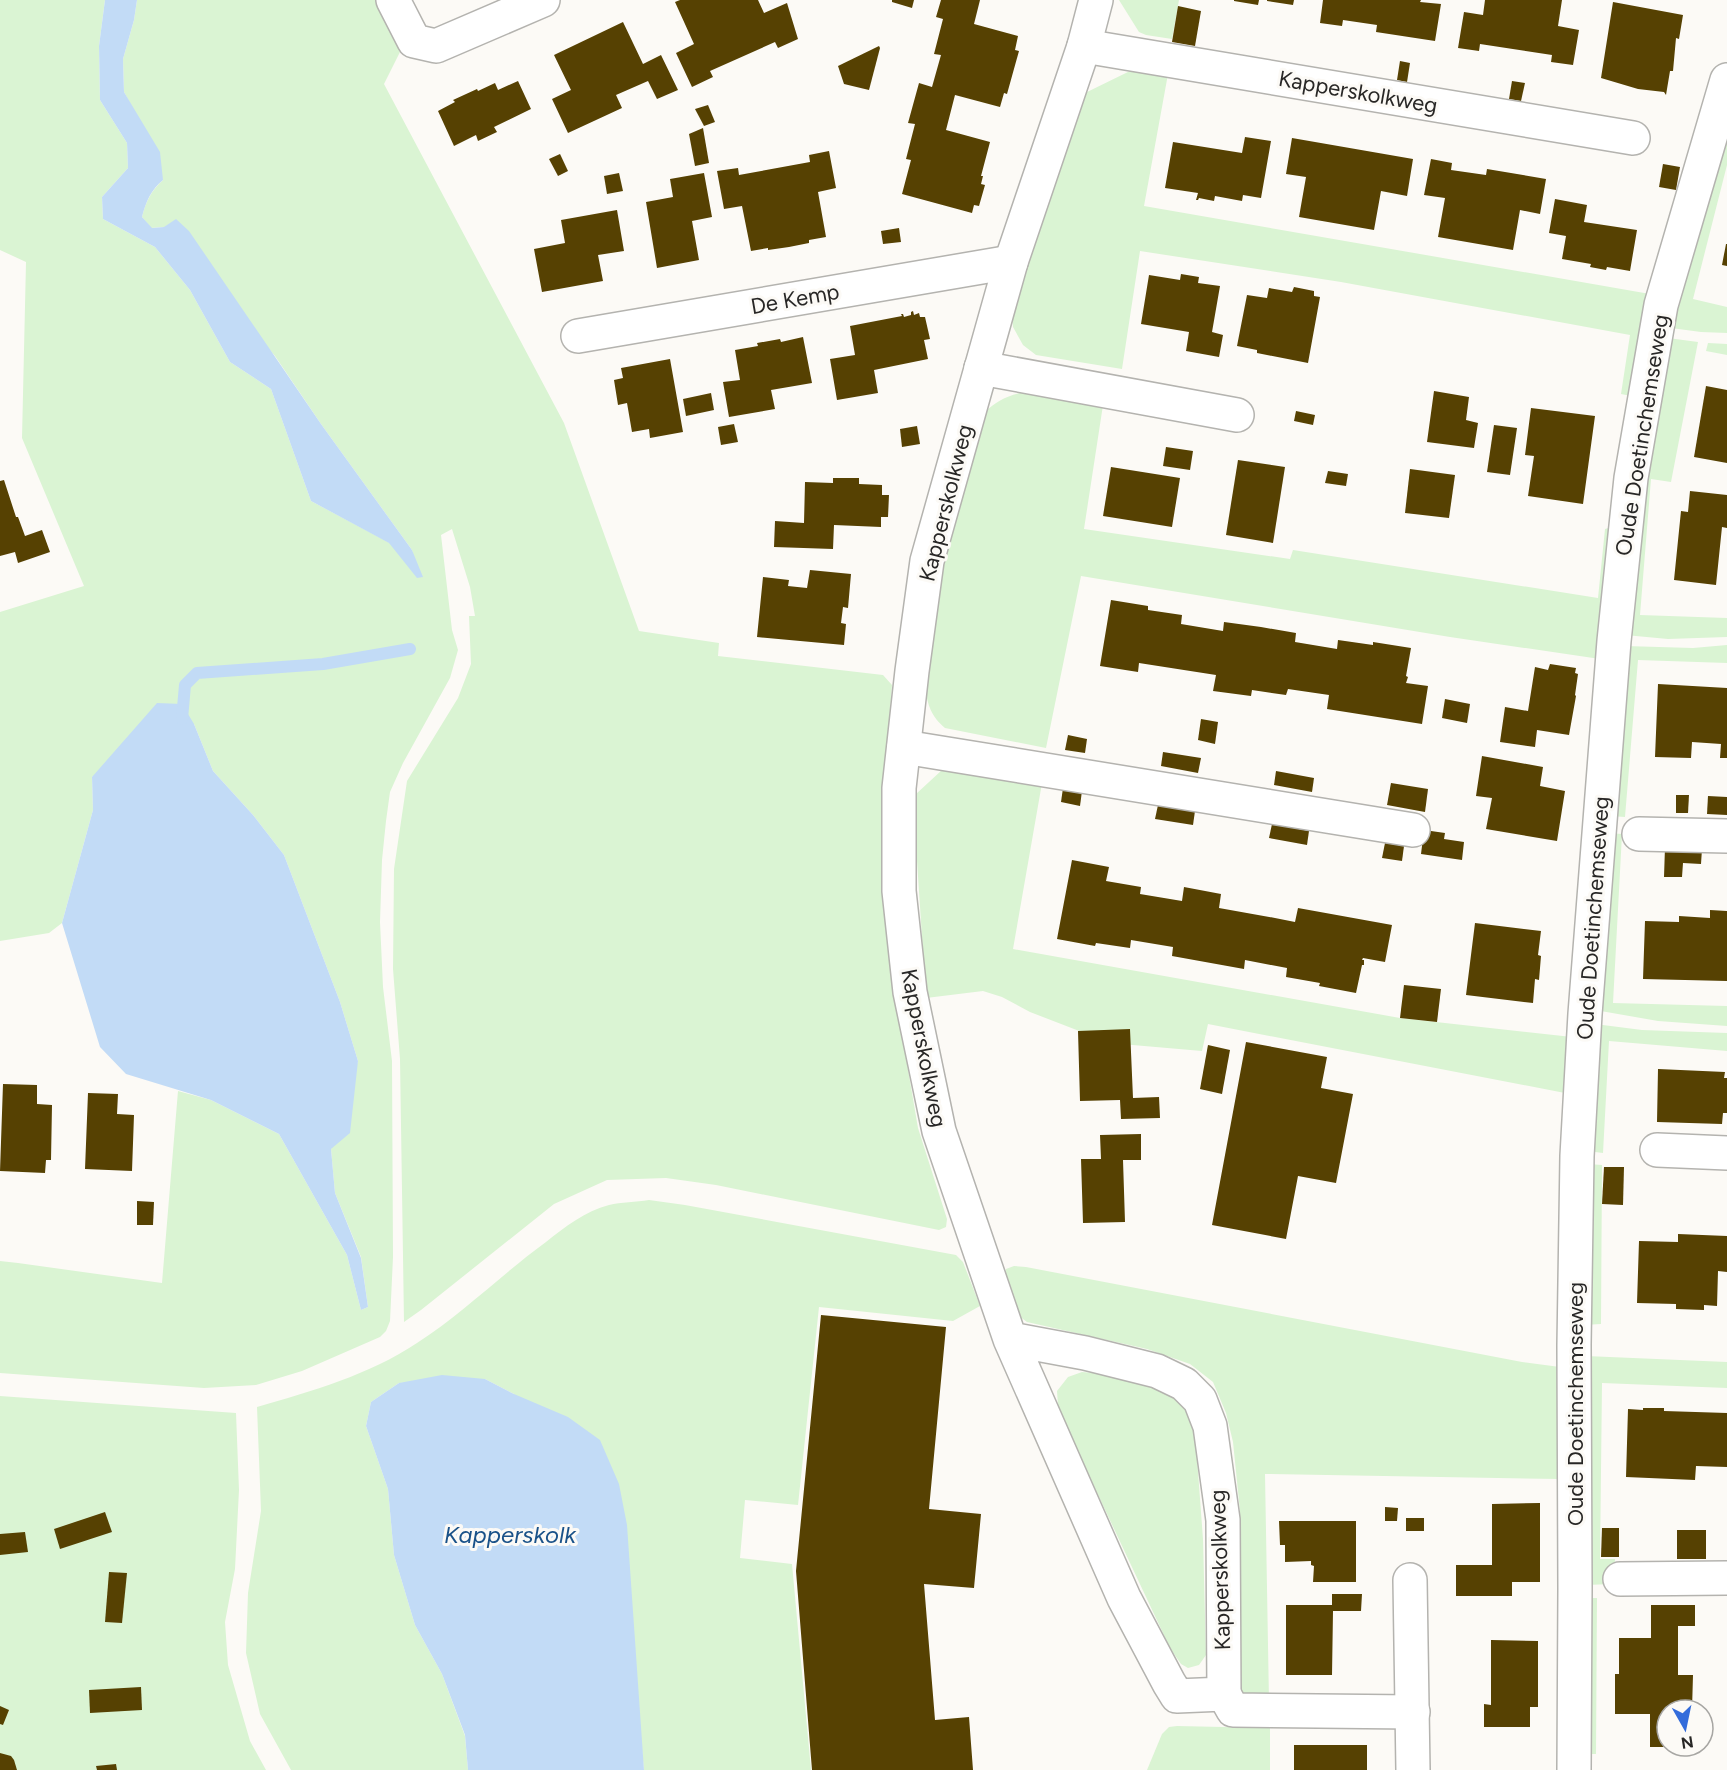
<svg xmlns="http://www.w3.org/2000/svg" width="1727" height="1770" viewBox="0 0 1727 1770" font-family="Figtree,sans-serif">
  <rect width="100%" height="100%" fill="#fcfaf6"/>
  <g fill="#daf4d3">
    <path d="M0,0H105L99,46L100,100L127,143L128,168L102,197L103,219L155,247L190,290L230,362L271,389L311,501L390,543L418,578L412,550L321,424L275,356L164,227L151,228L142,217C146,201 151,191 163,180L136,114L124,92L123,59L134,20L137,0H375L400,52L384,84L564,423L639,631L719,643L718,656L883,675L892,685L887,754L898,1011L918,1128L947,1219L946,1227L939,1230L716,1185L666,1178L607,1180L554,1204L421,1310L404,1322L400,1059L393,969L394,869L407,781L458,698L471,664L469,616H475L470,587L452,529L441,535L452,630L458,650L450,678L403,763L390,792L386,821L382,860L380,922L383,987L392,1061L393,1257L390,1321L386,1331L380,1337L302,1371L256,1385L204,1388L0,1373V1261L18,1263L162,1283L178,1091L211,1100L279,1134L347,1255L361,1310L368,1307L361,1257L335,1193L331,1149L358,1061L340,1002L284,855L253,815L213,771L194,724L92,777L93,810L62,923L49,933L0,941V612L84,586L22,438L26,262L0,250Z"/>
    <path d="M1119,0H1179L1172,39L1146,35L1139,32Z"/>
    <path d="M1132,70L1168,74L1144,206L1650,294L1631,396L1621,394L1630,335L1341,282L1140,251L1122,369L1036,355L1023,345L1013,327L1012,317L1074,104L1083,94Z"/>
    <path d="M1723,139L1727,140V165L1693,299L1727,307V333L1701,332L1671,328Z"/>
    <path d="M1668,338L1698,342L1671,482L1651,479L1640,615L1727,618V637L1668,639L1625,635L1641,492Z"/>
    <path d="M1708,343L1727,344V355L1706,351Z"/>
    <path d="M1026,392L1103,405L1084,529L1290,559L1293,550L1598,598L1605,529L1612,527L1600,659L1450,637L1081,576L1046,748L945,728C931,716 928,706 925,688L946,552L985,412C996,401 1010,394 1026,392Z"/>
    <path d="M1727,645V663L1638,660L1625,817L1610,816L1625,646L1693,648Z"/>
    <path d="M952,768L1042,783L1013,949L1400,1018L1572,1037L1570,1094L1208,1024L1202,1051L1121,1044L1087,1034L1030,1012L1002,997L983,991L926,998L913,800L916,794L942,770Z"/>
    <path d="M1608,833L1622,834L1613,1003L1727,1006V1026L1658,1021L1595,1010Z"/>
    <path d="M1595,1024L1642,1030L1727,1033V1051L1609,1041L1603,1153L1587,1151Z"/>
    <path d="M1588,1164L1602,1165L1601,1324L1584,1325Z"/>
    <path d="M649,1200L685,1205L956,1255L963,1262L980,1306L953,1321L819,1307L798,1505L745,1500L740,1558L792,1564L811,1770H644L642,1750L514,1394L485,1379L399,1383L371,1402L366,1426L388,1489L394,1555L415,1625L442,1674L465,1736L468,1770H291L260,1714L246,1653L248,1593L261,1511L257,1407C312,1391 369,1375 417,1343C463,1313 502,1274 546,1242C565,1227 585,1211 609,1205C621,1202 636,1202 649,1200Z"/>
    <path d="M1014,1266L1026,1267L1522,1362L1560,1367L1564,1770H1557L1559,1479L1265,1474L1269,1701L1246,1699L1239,1689L1237,1676L1240,1511L1233,1442L1226,1413L1213,1382L1190,1364L1147,1349L1027,1322L1015,1313L1003,1279L1006,1269Z"/>
    <path d="M1586,1356L1727,1362V1388L1602,1383L1600,1559H1615L1614,1584L1585,1585Z"/>
    <path d="M1082,1372C1113,1374 1156,1380 1179,1402C1187,1410 1191,1421 1195,1431L1203,1539L1206,1655L1199,1665L1188,1668L1181,1664L1170,1648L1092,1482L1058,1406L1057,1391L1068,1377Z"/>
    <path d="M0,1396L236,1413L239,1490L235,1569L225,1622L228,1665L250,1741L266,1770H0Z"/>
    <path d="M1591,1598H1597L1596,1754H1585Z"/>
    <path d="M1177,1726L1270,1728V1770H1147L1162,1734L1169,1727Z"/>
  </g>
  <g fill="#c2dbf6">
    <path d="M105,0H137L134,20L123,59L124,92L160,152L163,180C151,190 146,201 142,217L152,228L164,227L176,219L189,231L321,424L412,550L423,577L417,578L389,543L311,501L271,389L230,362L190,290L155,247L103,219L102,197L128,168L127,143L100,100L99,46Z"/>
    <path d="M157,703L182,704L194,724L213,771L253,815L284,855L340,1002L358,1061L350,1133L331,1149L335,1193L361,1258L368,1307L361,1310L347,1255L279,1134L211,1100L126,1074L100,1047L62,923L93,810L92,777Z"/>
    <path d="M442,1375L485,1379L514,1394L568,1417L600,1440L619,1484L627,1525L644,1770H468L465,1735L442,1674L415,1625L394,1555L388,1489L366,1426L371,1402L399,1383Z"/>
  </g>
  <g fill="none" stroke-linecap="round" stroke-linejoin="round">
    <path stroke="#c2dbf6" stroke-width="12" d="M182,719L185,685L197,673L323,664L410,649"/>
  </g>
  <g fill="#564102">
    <path d="M680,0H758L764,13L787,3L798,39L778,48L775,42L710,71L713,77L692,87L676,53L694,44L675,2Z"/>
    <path d="M892,0H914L912,8L892,2Z"/>
    <path d="M941,0H980L974,24L1018,36L1015,50L1019,51L1007,94L1004,93L1000,107L955,95L946,130L990,142L981,176H983L981,184L985,185L979,206L974,205L972,213L902,194L911,160L906,159L915,124L908,123L919,83L932,87L941,55L934,54L943,19L936,17Z"/>
    <path d="M1234,0H1259L1258,5L1234,1Z"/>
    <path d="M1267,0H1294L1293,5L1267,1Z"/>
    <path d="M1323,0H1421L1420,2L1441,4L1435,41L1376,32L1377,25L1343,20L1342,26L1320,23Z"/>
    <path d="M1485,0H1562L1558,26L1579,30L1573,65L1551,62L1552,55L1480,44L1479,51L1458,48L1464,12L1483,15Z"/>
    <path d="M1613,2L1683,15L1679,39L1676,38L1673,71H1670L1666,95L1664,92L1638,89L1601,78Z"/>
    <path d="M1178,6L1201,11L1195,46L1172,42Z"/>
    <path d="M623,22L643,64L661,55L678,90L657,99L648,81L616,95L622,108L568,133L552,99L571,90L554,55Z"/>
    <path d="M879,46L880,48L869,90L844,84L838,66Z"/>
    <path d="M1400,61L1410,63L1407,82L1397,80Z"/>
    <path d="M518,81L531,109L494,127L497,132L478,141L476,135L454,146L438,111L455,102L453,100L477,89L478,91L495,83L498,90Z"/>
    <path d="M1512,81L1525,83L1521,101L1509,99Z"/>
    <path d="M708,105L715,122L704,126L695,109Z"/>
    <path d="M703,128L709,163L695,166L689,134Z"/>
    <path d="M1245,137L1271,141L1261,198L1243,195L1242,201L1215,196L1214,201L1199,198L1198,200H1196L1198,193L1165,188L1173,142L1242,153Z"/>
    <path d="M1292,138L1413,159L1407,196L1381,191L1374,230L1299,217L1306,177L1286,174Z"/>
    <path d="M829,151L836,188L818,192L826,237L809,240V243L789,247L768,250V248L751,251L742,206L724,209L717,171L738,168L739,175L810,162L809,155Z"/>
    <path d="M560,154L568,171L558,176L549,159Z"/>
    <path d="M1431,159L1452,163L1451,170L1486,175L1487,169L1546,179L1540,214L1520,210L1513,250L1438,237L1445,198L1424,195Z"/>
    <path d="M1663,164L1680,167L1676,190L1659,187Z"/>
    <path d="M619,173L623,191L607,194L604,176Z"/>
    <path d="M704,173L712,217L692,221L699,260L657,268L646,202L673,197L670,179Z"/>
    <path d="M1555,199L1587,205L1584,222L1637,230L1630,271L1607,267L1606,270L1590,267L1591,264L1562,259L1566,236L1549,233Z"/>
    <path d="M617,210L624,251L598,255L603,281L542,292L534,249L565,243L561,220Z"/>
    <path d="M899,228L901,242L883,244L881,231Z"/>
    <path d="M1726,244H1727V266L1722,265Z"/>
    <path d="M1181,274L1199,277L1198,283L1220,286L1212,332L1223,335L1219,357L1186,351L1189,332L1141,324L1149,275L1180,280Z"/>
    <path d="M1294,287L1314,291V296L1320,297L1308,363L1257,353V350L1237,346L1247,295L1267,298L1269,288L1292,292Z"/>
    <path d="M913,311L914,315L919,313L920,317H925L930,339L924,340L928,359L874,370L878,393L837,400L830,359L855,355L850,326L902,316L901,314H903L904,317L911,315V312Z"/>
    <path d="M803,337L812,383L771,390L775,409L729,417L723,382L740,380L735,350L758,346L757,343L780,339L781,342Z"/>
    <path d="M670,359L683,432L650,438L649,429L632,432L627,403L618,405L614,380L623,378L621,368Z"/>
    <path d="M1706,386L1727,390V463L1694,457Z"/>
    <path d="M1434,391L1469,397L1466,420L1478,423L1474,448L1427,442Z"/>
    <path d="M711,393L714,410L686,416L683,399Z"/>
    <path d="M1531,408L1595,416L1583,504L1528,496L1534,456L1525,455Z"/>
    <path d="M1296,411L1315,415L1313,425L1294,421Z"/>
    <path d="M734,424L738,442L721,445L718,427Z"/>
    <path d="M1494,425L1517,428L1510,475L1487,472Z"/>
    <path d="M917,426L920,444L902,447L900,429Z"/>
    <path d="M1166,447L1193,451L1190,470L1163,466Z"/>
    <path d="M1238,460L1285,467L1273,543L1226,535Z"/>
    <path d="M1111,467L1180,478L1172,527L1103,516Z"/>
    <path d="M1410,469L1455,475L1449,518L1405,513Z"/>
    <path d="M1328,471L1348,474L1346,486L1325,483Z"/>
    <path d="M833,478H859V484L882,485V495H889L888,517H881V527L834,525L833,549L774,547L775,521L804,523L805,482L833,483Z"/>
    <path d="M4,480L16,517H18L25,536L42,530L50,552L18,563L15,552L0,556V481Z"/>
    <path d="M1690,491L1727,495V528L1722,527L1716,585L1674,580L1681,511L1688,512Z"/>
    <path d="M810,570L851,574L848,608L843,607L841,623L846,624L844,645L757,637L763,577L789,580L788,586L807,588Z"/>
    <path d="M1111,600L1148,606V610L1182,615L1181,624L1223,631L1224,622L1261,627L1296,633L1295,642L1337,649L1338,640L1373,645V642L1411,648L1406,676L1408,677L1406,683L1428,686L1422,724L1327,709L1329,695L1288,689L1286,695L1252,690L1251,696L1213,691L1216,675L1139,663L1138,672L1100,666Z"/>
    <path d="M1550,664L1576,668L1575,673L1578,674L1575,695L1576,696L1569,735L1537,730L1535,747L1500,742L1505,707L1528,711L1535,667L1548,670Z"/>
    <path d="M1658,684L1727,688V758H1720L1721,744L1692,742L1691,758L1655,757Z"/>
    <path d="M1445,699L1470,704L1467,723L1442,718Z"/>
    <path d="M1201,719L1218,722L1215,744L1198,740Z"/>
    <path d="M1068,735L1087,739L1085,753L1065,750Z"/>
    <path d="M1163,752L1201,758L1198,773L1161,766Z"/>
    <path d="M1482,756L1543,767L1540,786L1565,791L1557,841L1486,829L1492,798L1476,796Z"/>
    <path d="M1276,771L1314,778L1312,792L1274,785Z"/>
    <path d="M1391,783L1428,789L1425,812L1387,805Z"/>
    <path d="M1063,788L1082,791L1080,806L1061,802Z"/>
    <path d="M1676,795H1689L1688,813H1676Z"/>
    <path d="M1708,796L1727,797V815L1707,814Z"/>
    <path d="M1158,805L1195,811L1193,825L1155,819Z"/>
    <path d="M1272,824L1309,831L1307,845L1269,838Z"/>
    <path d="M1424,830L1445,833L1444,839L1464,842L1462,860L1421,854Z"/>
    <path d="M1385,843L1404,846L1402,861L1382,858Z"/>
    <path d="M1665,847L1702,849L1701,864L1683,863L1682,877H1664Z"/>
    <path d="M1072,860L1109,867L1106,881L1141,887L1140,894L1182,901L1184,887L1221,894L1219,908L1275,918L1295,922L1298,908L1392,925L1385,962L1363,958L1362,960H1364V965H1362L1356,993L1319,986L1320,983L1286,977L1287,968L1245,960L1244,969L1172,956L1173,947L1131,940L1130,948L1096,943L1095,946L1057,939Z"/>
    <path d="M1710,910L1727,911V981L1643,979L1645,921L1679,922V916L1710,918Z"/>
    <path d="M1475,923L1541,931L1538,955L1541,956L1539,980L1535,979L1533,1003L1466,995Z"/>
    <path d="M1404,985L1441,989L1437,1022L1400,1018Z"/>
    <path d="M1130,1029L1133,1098L1159,1097L1160,1118L1121,1119L1120,1100L1080,1101L1078,1031Z"/>
    <path d="M1246,1042L1327,1057L1321,1088L1353,1094L1336,1183L1298,1176L1286,1239L1212,1225Z"/>
    <path d="M1208,1045L1230,1050L1222,1094L1200,1089Z"/>
    <path d="M1658,1069L1725,1072L1724,1078H1727V1113H1723L1722,1124L1657,1122Z"/>
    <path d="M3,1084L37,1085V1104L52,1105L51,1160H46L45,1173L0,1171Z"/>
    <path d="M88,1093L118,1094L117,1114L134,1115L132,1171L85,1169Z"/>
    <path d="M1141,1134V1160H1123L1125,1222L1083,1223L1081,1159H1101L1100,1135Z"/>
    <path d="M1604,1167H1624L1623,1205L1602,1204Z"/>
    <path d="M137,1201L154,1202L153,1225H137Z"/>
    <path d="M1678,1234L1727,1236V1272L1718,1271L1717,1306L1704,1305V1310L1676,1309V1304L1637,1303L1639,1241L1678,1242Z"/>
    <path d="M821,1315L946,1327L929,1509L981,1514L974,1588L924,1584L935,1720L969,1717L973,1770H812L796,1571Z"/>
    <path d="M1643,1408H1664V1411L1727,1413V1467L1696,1466L1695,1480L1626,1477L1628,1409L1643,1410Z"/>
    <path d="M1540,1503V1582H1512V1596H1456V1565H1492V1504Z"/>
    <path d="M1385,1507L1398,1508L1397,1521H1385Z"/>
    <path d="M105,1512L112,1532L60,1549L54,1529Z"/>
    <rect x="1406" y="1518" width="18" height="13"/>
    <path d="M1279,1521H1356V1582H1313L1314,1566L1311,1565V1561L1285,1562V1545H1280Z"/>
    <path d="M1602,1528H1619V1557H1601Z"/>
    <rect x="1677" y="1530" width="29" height="29"/>
    <path d="M25,1532L28,1552L0,1555V1534Z"/>
    <path d="M109,1572L127,1573L122,1623L105,1622Z"/>
    <path d="M1332,1594H1362L1361,1611H1333L1332,1675H1286V1605H1332Z"/>
    <path d="M1651,1605H1695V1626H1678V1675H1693L1692,1710H1667V1747H1650V1714H1615V1674H1619V1638H1651Z"/>
    <path d="M1491,1640L1538,1641V1707H1530V1727H1484V1704L1491,1705Z"/>
    <path d="M141,1687L142,1710L90,1713L89,1690Z"/>
    <path d="M0,1706L9,1710L3,1725L0,1724Z"/>
    <rect x="1294" y="1745" width="73" height="25"/>
    <path d="M0,1753L11,1756L14,1760L17,1770H0Z"/>
    <path d="M116,1764L117,1770H97L96,1766Z"/>
  </g>
  <g fill="none" stroke-linecap="round" stroke-linejoin="round">
    <g stroke="#b4b3af" stroke-width="36">
      <g id="street">
        <path d="M393,0L414,41L436,46L543,0"/>
        <path d="M1084,46L1633,138"/>
        <path d="M578,336L1011,262"/>
        <path d="M981,368L1237,415"/>
        <path d="M904,747L1413,830"/>
        <path d="M1639,834L1727,836"/>
        <path d="M1657,1150L1727,1153"/>
        <path d="M1010,1339L1085,1353L1157,1371L1184,1384L1200,1400L1210,1426L1223,1520L1224,1694L1177,1696L1169,1683L1124,1598L1010,1339L939,1131L910,992L899,891V788L912,671L927,561L1011,262L1084,46L1096,0"/>
        <path d="M1620,1579L1727,1578"/>
        <path d="M1410,1580L1413,1770"/>
        <path d="M1224,1694L1233,1710L1413,1712"/>
        <path d="M1574,1770L1575,1589L1574,1345L1577,1156L1585,1014L1614,641L1631,478L1661,305L1727,80"/>
      </g>
    </g>
    <use href="#street" stroke="#fff" stroke-width="33"/>
  </g>
  <g text-anchor="middle" dominant-baseline="central" stroke-width="6" stroke-linejoin="round" paint-order="stroke">
    <g font-size="22" fill="#282726" stroke="#fcfaf6">
      <text transform="translate(1358 92) rotate(10)">Kapperskolkweg</text>
      <text transform="translate(795 299) rotate(-10)">De Kemp</text>
      <text transform="translate(1642 435) rotate(-81)">Oude Doetinchemseweg</text>
      <text transform="translate(946 503) rotate(-76)">Kapperskolkweg</text>
      <text transform="translate(1593 918) rotate(-86)">Oude Doetinchemseweg</text>
      <text transform="translate(924 1048) rotate(79)">Kapperskolkweg</text>
      <text transform="translate(1575 1404) rotate(-90)">Oude Doetinchemseweg</text>
      <text transform="translate(1220 1570) rotate(-92)">Kapperskolkweg</text>
    </g>
    <g font-size="24" font-style="italic" fill="#1a5289" stroke="#fcfaf6">
      <text x="510" y="1534">Kapperskolk</text>
    </g>
  </g>
  <g transform="translate(1685 1728) rotate(171)"><circle r="28" fill="#fcfaf6" stroke="#a7a6a3" stroke-width="1.5"/>
  <path d="M0-4.5L10 22L0 15L-10 22Z" fill="#336cdb"/>
  <text y="-9" font-size="16" font-weight="bold" text-anchor="middle" fill="#282726">N</text>
  </g>
</svg>
